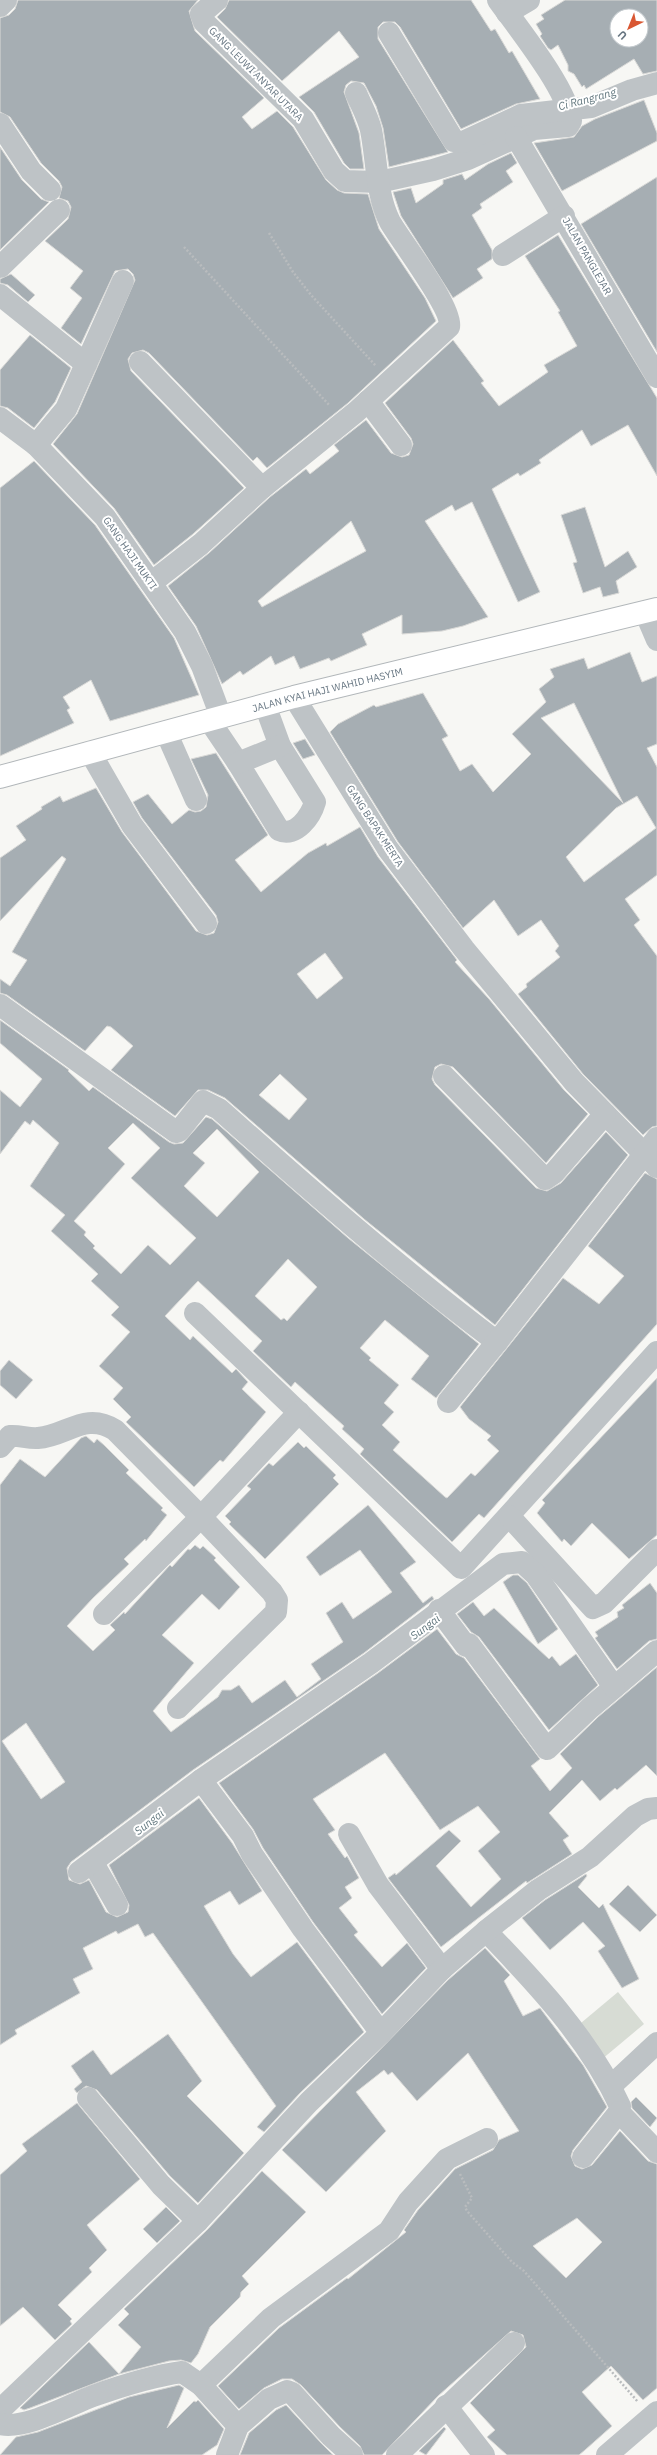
<svg xmlns="http://www.w3.org/2000/svg" width="657" height="2455" viewBox="0 0 657 2455" font-family="'IBM Plex Sans',sans-serif">
  <rect width="100%" height="100%" fill="#f7f7f4"/>
  <path fill="#d7dcd4" d="M618,1992L644,2024L601,2060L575,2028Z"/>
  <g fill="#a6aeb3" stroke="#d9d9d7" fill-rule="evenodd">
    <path d="M18,0H198L189,11L195,31L264,98L242,117L252,129L277,111L293,127L326,180L337,190L344,193L368,194L379,229L425,298L436,321L348,403L267,468L257,457L253,461L149,353L143,350L132,353L128,359L131,371L244,488L193,534L154,565L114,508L53,444L77,414L135,280L133,274L128,269L115,271L81,344L61,328L82,298L70,288L83,271L45,241L68,219L71,207L68,201L59,198L62,187L59,181L41,163L10,117L0,112V18L9,15L15,9Z"/>
    <path d="M229,0H471L491,31L495,29L509,53L512,51L540,99L516,104L461,129L400,27L395,22H383L378,27V39L448,152L389,167L383,128L376,106L364,83L351,81L346,85L344,92L359,133L364,169H350L344,163L314,112L299,97L359,57L339,31L282,81L217,17L225,9Z"/>
    <path d="M565,0H657V71L643,74L634,59L586,89L584,85L582,87L574,74L568,71V65L558,45L551,50L548,48L540,36L542,34L536,24L544,19L541,15ZM617,16H641V40H617Z"/>
    <path d="M644,100L657,133V141L562,191L534,143L574,137L582,126L595,119Z"/>
    <path d="M0,147L22,180L41,199L49,202L0,250Z"/>
    <path d="M511,153L517,163L506,171L513,182L480,204L482,208L472,215L492,250V259L477,269L483,278L453,298L401,216L393,192L411,188L416,203L443,184V180L462,174L465,180L488,164Z"/>
    <path d="M657,177V352L581,224Z"/>
    <path d="M558,235L657,398V476L628,425L591,446L582,430L539,460L541,463L520,476L518,473L492,489L540,592L518,602L472,502L455,511L452,505L425,521L488,617L463,626L442,631L402,634V615L362,634L367,645L331,661L329,658L300,669L294,656L275,665L271,656L243,675L240,671L222,684L196,626L168,586L209,553L270,497L306,469L310,474L339,451L334,445L366,420L391,453L402,457L409,455L413,444L411,438L385,403L453,340L484,381L481,383L499,406L548,372L544,365L577,346L558,312L560,311L525,256ZM351,521L366,551L262,607L258,601Z"/>
    <path d="M11,274L35,295L28,302L8,285L0,283V279Z"/>
    <path d="M30,335L71,368L55,402L34,428L8,408L0,406V370Z"/>
    <path d="M34,461L95,525L174,638L199,695L110,721L91,680L63,697L70,708L67,710L74,723L0,756V488Z"/>
    <path d="M585,507L605,567L628,551L637,567L616,581L619,593L603,597L600,587L583,593L573,563L577,562L561,515Z"/>
    <path d="M630,652L642,682L657,676V744L647,748L657,767V875L625,899L640,920L634,925L657,956V1126L652,1127L643,1135L583,1074L518,994L527,987L526,984L560,957L555,951L559,946L541,920L518,936L494,900L463,928L398,842L330,732L338,724L374,705L376,707L423,693L448,736L442,739L460,771L472,764L493,792L531,754L512,734L546,702L539,689L554,677L550,669L584,658L588,669ZM574,703L623,803L541,718ZM637,796L656,828L584,882L566,857L616,808Z"/>
    <path d="M305,739L315,755L303,759L293,743Z"/>
    <path d="M216,753L268,835L235,860L261,892L308,853L326,843L327,846L360,827L378,857L457,960L455,962L489,999L564,1090L588,1114L546,1163L453,1067L441,1064L435,1067L432,1079L435,1085L536,1188L547,1191L561,1183L606,1132L628,1155L495,1325L364,1219L225,1098L208,1090H198L175,1116L111,1070L133,1046L111,1027L107,1026L85,1051L7,995L0,993V979L10,986L27,960L12,952L66,859L62,856L0,921V858L26,840L16,826L42,809L41,807L60,796L63,802L96,788L122,832L196,931L207,935L214,933L218,922L216,915L142,818L133,802L148,794L172,824L189,810L195,812L201,811L206,807L208,795L191,759ZM325,953L343,978L317,999L297,974ZM280,1074L307,1099L289,1120L259,1095Z"/>
    <path d="M0,1020L69,1070L68,1071L89,1091L93,1087L169,1142L174,1144L183,1143L206,1117L212,1119L348,1238L479,1344L436,1398L411,1379L429,1356L385,1320L360,1348L371,1358L369,1360L399,1385L384,1403L394,1412L382,1425L400,1442L393,1450L445,1497L447,1498L471,1473L475,1476L499,1451L487,1440L491,1436L469,1419L460,1407L563,1278L599,1304L624,1276L588,1246L645,1173L657,1179V1324L484,1518L479,1514L452,1542L360,1454L364,1449L342,1429L344,1426L295,1382L291,1387L253,1351L262,1341L198,1281L165,1316L190,1340L193,1336L232,1373L236,1369L248,1382L242,1389L266,1412L223,1462L220,1460L194,1487L126,1422L131,1417L113,1399L123,1388L99,1366L130,1332L111,1315L119,1307L91,1281L98,1274L51,1231L65,1215L30,1186L59,1143L33,1120L30,1125L25,1121L0,1154V1090L20,1107L42,1079L0,1043ZM133,1123L160,1148L131,1178L196,1238L170,1265L148,1245L121,1274L93,1248L95,1246L84,1235L86,1232L74,1221L125,1164L108,1148ZM217,1129L259,1172L217,1217L184,1186L205,1163L193,1153ZM288,1259L317,1287L287,1321L284,1318L281,1320L255,1296Z"/>
    <path d="M9,1360L33,1380L16,1399L0,1385V1371Z"/>
    <path d="M657,1378V1535L629,1559L592,1523L571,1546L564,1539L562,1542L537,1513L545,1503L542,1500Z"/>
    <path d="M86,1436L94,1443L97,1439L104,1445L129,1470L126,1473L163,1508L161,1510L167,1515L146,1541L145,1539L124,1559L129,1564L93,1598L67,1626L93,1651L115,1630L110,1625L124,1612L125,1614L170,1565L172,1567L188,1549L190,1550L195,1545L200,1549L203,1546L216,1558L214,1560L240,1587L219,1610L202,1594L162,1635L194,1663L153,1711L171,1732L218,1697L222,1690H231L239,1685L252,1703L285,1680L297,1697L321,1679L311,1664L343,1642L326,1613L342,1602L353,1619L392,1592L360,1550L320,1576L306,1557L368,1505L416,1562L400,1573L423,1603L432,1596L434,1599L364,1653L193,1770L71,1862L67,1868L69,1880L80,1884L89,1880L106,1912L117,1917L128,1912L129,1905L109,1865L199,1798L232,1843L262,1891L239,1905L230,1891L204,1906L233,1954L251,1977L297,1942L364,2032L300,2093L264,2132L257,2127L276,2106L153,1933L145,1937L138,1924L118,1934L116,1931L83,1948L93,1969L73,1979L80,1993L15,2030L17,2034L0,2045V1485L20,1459L45,1477L81,1438ZM26,1723L65,1782L41,1799L2,1741Z"/>
    <path d="M298,1442L304,1448L306,1446L336,1475L333,1478L339,1484L265,1559L229,1524L231,1522L225,1516L251,1489L247,1486L269,1463L273,1466Z"/>
    <path d="M513,1575H518L527,1583L558,1629L538,1644L503,1582Z"/>
    <path d="M650,1583L657,1593V1639L649,1641L617,1669L595,1638L598,1636L595,1632L618,1617L617,1612L624,1608L622,1605Z"/>
    <path d="M473,1602L484,1616L494,1608L549,1659L552,1656L560,1666L576,1654L598,1685L549,1730L479,1637L471,1632L457,1614Z"/>
    <path d="M437,1629L456,1654L464,1658L540,1759L531,1766L550,1791L572,1768L560,1754L598,1717L657,1667V1776L646,1765L617,1790L615,1788L600,1801L582,1780L549,1813L569,1836L563,1840L572,1854L527,1883L526,1881L441,1947L388,1878L395,1873L396,1875L449,1830L461,1841L436,1866L471,1907L501,1879L478,1851L500,1832L478,1806L440,1830L385,1753L313,1799L335,1830L328,1834L345,1858L347,1856L359,1878L345,1887L352,1898L339,1908L358,1932L354,1935L382,1967L407,1943L426,1968L382,2014L313,1922L263,1848L253,1829L219,1783L378,1673Z"/>
    <path d="M586,1874L587,1876L578,1887L599,1908L603,1904L639,1979L622,1988L598,1951L605,1946L583,1922L550,1950L522,1918L545,1900Z"/>
    <path d="M628,1885L657,1915L640,1932L609,1904Z"/>
    <path d="M485,1948L510,1975L504,1981L523,2016L540,2008L583,2065L607,2107L573,2150L571,2156L575,2166L582,2169L592,2165L620,2131L648,2161L657,2164V2388L643,2400L611,2366L582,2392L612,2426L585,2450L579,2455H507L487,2437L495,2430L470,2403L526,2347L523,2335L511,2331L438,2396L382,2455H364L360,2446L340,2427L301,2385L292,2379H282L264,2388L239,2409L218,2386L279,2328L347,2278L348,2279L406,2232L404,2230L418,2210L455,2169L493,2150L499,2140L519,2131L468,2053L417,2101L392,2072L388,2075L384,2070L356,2092L386,2131L326,2192L282,2150L448,1980ZM577,2218L602,2242L566,2278L533,2246Z"/>
    <path d="M168,2034L202,2081L187,2096L244,2153L198,2203L170,2176L97,2090L86,2086L77,2093L74,2089L82,2082L71,2066L93,2050L111,2075Z"/>
    <path d="M636,2097L657,2118L650,2127L632,2108L631,2102Z"/>
    <path d="M77,2103L140,2179L87,2225L107,2250L89,2268L92,2272L58,2305L72,2319L70,2321L72,2324L55,2340L23,2307L0,2326V2175L27,2151L22,2144Z"/>
    <path d="M262,2171L306,2212L242,2276L249,2284L241,2292L240,2297L210,2327L198,2354L191,2363L181,2360L169,2361L119,2374L141,2347L118,2325L129,2314L124,2309L207,2230Z"/>
    <path d="M166,2207L180,2221L157,2243L143,2229Z"/>
    <path d="M89,2342L119,2374L30,2408L24,2410L20,2408Z"/>
    <path d="M179,2385L184,2388L167,2428L194,2401L196,2402L198,2400L224,2429L217,2445L202,2455H0L16,2437L38,2432L129,2397Z"/>
    <path d="M286,2405L322,2444L333,2455H240L249,2433L276,2410Z"/>
    <path d="M444,2427L446,2429L426,2455L419,2451Z"/>
  </g>
  <g fill="none" stroke-linecap="round" stroke-linejoin="round">
    <g stroke="#b2b7ba" stroke-width="24">
      <g id="major">
        <path id="s1" d="M0,777L294,697L657,609"/>
      </g>
    </g>
    <g stroke="#b9bcbe" stroke-width="2.5" stroke-dasharray="2 2" stroke-linecap="butt">
      <path d="M269,233L293,272L311,295L376,366"/>
      <path d="M184,247L330,406"/>
      <path d="M460,2174L472,2198L465,2207L467,2211L512,2262L524,2271L638,2402"/>
    </g>
    <g stroke="#bec3c6" stroke-width="22">
      <path d="M217,0L201,14L204,22L303,119L334,171L345,181L379,182L433,170L468,159L534,129L568,126L571,121C568,90 518,28 498,0"/>
      <path d="M0,6L6,0"/>
      <path d="M507,13L529,0"/>
      <path d="M389,33L454,141L463,142L521,115L591,107L632,90L657,83"/>
      <path d="M0,124L31,171L50,190"/>
      <path d="M516,137L657,377"/>
      <path d="M503,255L564,216"/>
      <path d="M0,267L59,210"/>
      <path d="M0,295L86,364"/>
      <path d="M140,362L262,488"/>
      <path d="M368,401L401,445"/>
      <path d="M0,418L36,445L105,517L185,632L202,666L221,717"/>
      <path d="M36,445L66,409L123,281"/>
      <path d="M151,583L201,544L262,488L356,412L449,327C454,310 401,241 390,222C376,195 377,160 371,130C368,117 361,105 356,93"/>
      <path d="M645,612L657,640"/>
      <path d="M294,697L388,849L464,949L574,1082L657,1167"/>
      <path d="M209,720L238,763L279,830C296,838 311,816 315,802L280,746L265,705"/>
      <path d="M166,732L196,800"/>
      <path d="M90,752L132,825L206,923"/>
      <path d="M238,763L280,746"/>
      <path d="M0,1005L176,1132L179,1131L203,1101L219,1109C310,1190 400,1269 497,1342"/>
      <path d="M444,1076L545,1179L554,1173L605,1114"/>
      <path d="M195,1313L461,1568L657,1352"/>
      <path d="M448,1402L497,1342L657,1138"/>
      <path d="M0,1447L10,1436C19,1435 29,1439 38,1438C67,1436 85,1411 115,1430L201,1517L272,1592L277,1600L276,1612L178,1708"/>
      <path d="M509,1516L593,1608L604,1603L657,1550"/>
      <path d="M439,1610L466,1646L469,1644L547,1749L590,1708L657,1651"/>
      <path d="M104,1614L201,1517L299,1412"/>
      <path d="M201,1780L243,1836L252,1854L303,1929L381,2033"/>
      <path d="M349,1834L378,1885L442,1969"/>
      <path d="M93,1863L117,1905"/>
      <path d="M79,1872L201,1780L371,1663L503,1564L522,1562L536,1575L614,1687"/>
      <path d="M486,1931C536,1983 589,2039 620,2106L619,2112L583,2157"/>
      <path d="M611,2086L657,2043"/>
      <path d="M88,2098L161,2185L198,2221"/>
      <path d="M619,2112L657,2152"/>
      <path d="M201,2385L271,2318L389,2231L408,2202L447,2159L487,2139"/>
      <path d="M446,2406L484,2455"/>
      <path d="M0,2410L198,2221L309,2102L381,2033L442,1969L486,1931L538,1890L590,1857L635,1816L648,1809L657,1808"/>
      <path d="M0,2424C25,2430 69,2405 93,2396C121,2386 152,2376 182,2372L201,2385L238,2426"/>
      <path d="M227,2455L238,2426L269,2399L287,2391L292,2393L331,2436L352,2455"/>
      <path d="M397,2455L514,2343"/>
      <path d="M607,2455L657,2412"/>
    </g>
    <use href="#major" stroke="#fff" stroke-width="22"/>
  </g>
  <g text-anchor="middle" dominant-baseline="central" stroke-width="4" stroke-linejoin="round" paint-order="stroke">
    <g font-size="10" fill="#687783" stroke="#fff">
      <text transform="translate(256 74) rotate(45)">GANG LEUWI ANYAR UTARA</text>
      <text transform="translate(587 256) rotate(60)">JALAN PANGLEJAR</text>
      <text transform="translate(130 553) rotate(55)">GANG HAJI MUKTI</text>
      <text stroke="none"><textPath href="#s1" startOffset="339">JALAN KYAI HAJI WAHID HASYIM</textPath></text>
      <text transform="translate(375 826) rotate(57)">GANG BAPAK MERTA</text>
    </g>
    <g font-size="11" font-style="italic" fill="#63787f" stroke="#fff">
      <text transform="translate(587 99) rotate(-15)">Ci Rangrang</text>
      <text transform="translate(425 1627) rotate(-37)">Sungai</text>
      <text transform="translate(149 1822) rotate(-38)">Sungai</text>
    </g>
  </g>
  <g transform="translate(629 28) rotate(223)"><circle r="19" fill="#ffffff" stroke="#c3c9cd"/>
  <path d="M0-3L7 15L0 10L-7 15Z" fill="#d95732"/>
  <text y="-6" font-size="11" font-weight="bold" text-anchor="middle" fill="#687783">U</text>
  </g>
</svg>
